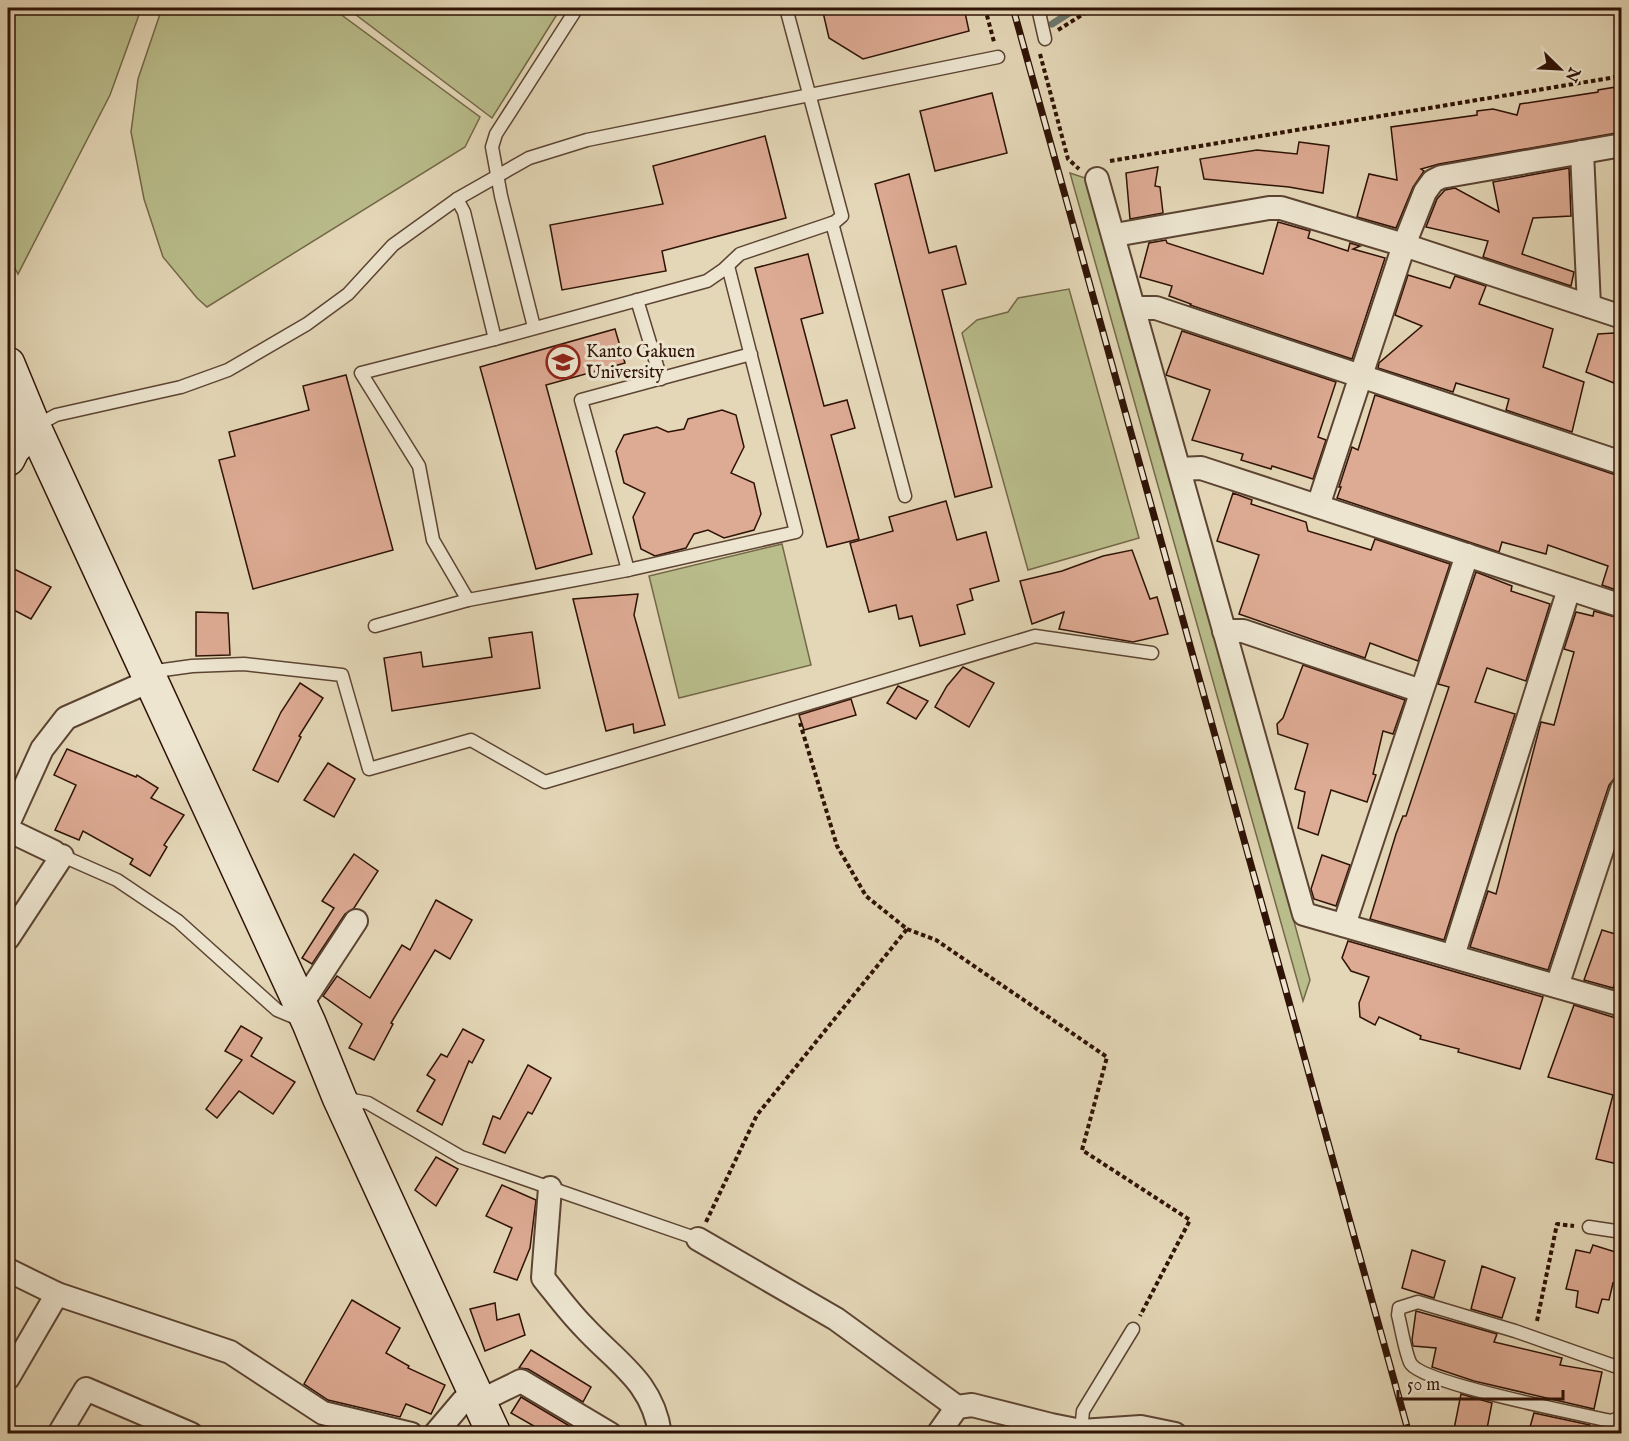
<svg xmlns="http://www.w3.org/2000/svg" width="1629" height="1441" viewBox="0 0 1629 1441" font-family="'IM FELL English',serif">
  <rect width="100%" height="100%" fill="#e4d7b7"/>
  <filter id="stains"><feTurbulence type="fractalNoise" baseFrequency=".00333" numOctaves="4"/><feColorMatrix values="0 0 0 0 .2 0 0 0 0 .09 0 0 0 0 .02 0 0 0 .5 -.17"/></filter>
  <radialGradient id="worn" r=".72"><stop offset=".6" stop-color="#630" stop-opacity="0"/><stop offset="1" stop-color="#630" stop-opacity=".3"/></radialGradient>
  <g fill="#b9bd8b" stroke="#746848" stroke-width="1.5">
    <path d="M8,8H131L140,12L110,95L18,274L8,255Z"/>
    <path d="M162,8H332L480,117L465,147L207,307L197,298L163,257L144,199L131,132L138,79Z"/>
    <path d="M347,8H561L492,118Z"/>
    <path d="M1070,173L1091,180L1310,980L1303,1001Z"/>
    <path d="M1069,289L1139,538L1028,570L962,333L977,320L1008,312L1018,298Z"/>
    <path d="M782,544L811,665L679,698L649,576Z"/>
  </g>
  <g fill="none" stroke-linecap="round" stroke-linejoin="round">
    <path stroke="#6c776d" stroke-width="7" d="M1052,24L1077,8"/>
  </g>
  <g fill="#ddaa93" stroke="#2f1306" stroke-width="1.5">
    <path d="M822,8H964L969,31L863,59L829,38Z"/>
    <path d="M1622,86V132L1439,164L1421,169L1424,171L1413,187L1396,228L1357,217L1369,174L1397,180L1391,127L1477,115V111L1493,109L1517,115L1520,104L1598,92V90Z"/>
    <path d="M992,93L1007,153L935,171L920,111Z"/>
    <path d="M765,136L786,218L662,251L666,271L562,290L550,225L663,204L653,166Z"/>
    <path d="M1299,142L1329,146L1323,193L1289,187L1204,179L1200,159L1257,150L1297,154Z"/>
    <path d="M1158,167L1155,186L1160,187L1163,213L1130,219L1126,173Z"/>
    <path d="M1569,168L1571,216L1533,218L1522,254L1574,272L1571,286L1483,257L1488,241L1426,227L1437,199L1445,190L1455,188L1499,212L1493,182Z"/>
    <path d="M909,174L929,253L956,246L966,284L942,290L992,487L955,497L875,184Z"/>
    <path d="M1278,222L1310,231L1308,238L1348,251L1350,243L1360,246L1353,249L1385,258L1352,359L1190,305L1191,304L1169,296L1172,286L1140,277L1149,243L1166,240L1167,243L1263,274Z"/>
    <path d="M808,254L823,313L801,319L824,406L847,400L855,428L831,435L859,539L827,547L755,268Z"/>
    <path d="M1408,275L1450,288L1455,276L1486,286L1479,304L1553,329L1543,367L1584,382L1572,432L1506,410L1509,399L1456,383L1453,392L1378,368L1379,363L1422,326L1395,315Z"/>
    <path d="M615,329L625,363L546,385L592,554L536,569L480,367Z"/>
    <path d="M1182,331L1336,382L1318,437L1326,440L1313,479L1272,466L1271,469L1241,460L1243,454L1192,440L1210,390L1166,375Z"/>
    <path d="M1614,333L1622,336V362L1614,383L1586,372L1598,334Z"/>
    <path d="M346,375L393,550L253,589L219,460L235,456L229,432L309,410L303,386Z"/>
    <path d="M1375,395L1622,477V592L1602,585L1608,566L1548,545L1546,554L1502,542L1499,552L1337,498L1341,487H1339L1352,447L1358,450Z"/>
    <path d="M722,410L736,415L744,447L731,473L754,483L761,514L754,530L724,538L708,530L694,534L686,548L655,556L641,549L633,517L645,493L624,483L616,451L624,435L657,427L668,432L684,429L688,419Z"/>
    <path d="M1233,493L1252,500L1251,504L1306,522L1308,531L1371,550L1375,539L1450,564L1418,661L1370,643L1365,658L1239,614L1259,555L1217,541Z"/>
    <path d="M946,501L957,540L986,532L999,581L970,589L973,600L957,605L965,634L920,646L912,616L899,619L896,605L869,612L850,543L893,531L889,517Z"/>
    <path d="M1132,550L1150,599L1157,597L1168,634L1133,642L1059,629L1064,612L1032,624L1020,581L1062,571L1103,556Z"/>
    <path d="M8,566L51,587L31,619L8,607Z"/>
    <path d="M1476,572L1512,586L1511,591L1550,604L1526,681L1487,668L1475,702L1515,714L1444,940L1370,919L1396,834L1403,816H1406L1449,687L1438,684Z"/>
    <path d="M638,594L634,615L665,725L634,733L633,724L606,731L573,599Z"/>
    <path d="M1594,611L1622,619V776L1614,779L1609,785L1548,970L1470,947L1488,891L1496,894L1541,722L1554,725L1574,652L1564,649L1576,612L1593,616Z"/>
    <path d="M196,612L228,613L230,655L196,656Z"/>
    <path d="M532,632L540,688L392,711L384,658L421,652L423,667L492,657L489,638Z"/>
    <path d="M1303,665L1405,700L1393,734L1383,731L1373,774L1376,775L1367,802L1331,790L1318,835L1298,828L1305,792L1295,789L1308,744L1278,734L1277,724L1283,718Z"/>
    <path d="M963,667L994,683L969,727L935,707L947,686Z"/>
    <path d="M300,683L323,698L299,736L301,737L278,782L253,770L281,712Z"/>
    <path d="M898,686L928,701L916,719L887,703Z"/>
    <path d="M851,699L856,715L804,730L799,715Z"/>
    <path d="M67,749L136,777L137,775L158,788L151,798L184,815L164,845L167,847L150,876L130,864L133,859L83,831L79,840L55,830L76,785L54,775Z"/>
    <path d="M328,763L355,779L334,817L304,800Z"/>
    <path d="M354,854L378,871L354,908L345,914L312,964L302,958L334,908L322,901Z"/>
    <path d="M1322,855L1350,865L1336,906L1314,899L1311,889Z"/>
    <path d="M436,900L472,920L450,959L435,950L391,1023L393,1024L374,1060L349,1048L362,1024L323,996L337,976L370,998L402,945L410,950Z"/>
    <path d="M1602,930L1622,936V966L1613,988L1584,980Z"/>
    <path d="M1348,941L1543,997L1520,1069L1458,1052L1459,1049L1420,1039L1421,1036L1379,1017L1375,1025L1360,1017L1359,1003L1369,977L1351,971L1342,958Z"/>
    <path d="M1574,1005L1622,1020V1165L1596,1159L1613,1095L1548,1077Z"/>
    <path d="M241,1026L262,1038L251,1056L295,1082L273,1114L239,1091L217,1118L206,1109L242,1060L225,1051Z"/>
    <path d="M463,1029L484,1040L472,1063L469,1061L442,1125L417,1111L435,1080L427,1075L441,1054L447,1057Z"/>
    <path d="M528,1065L551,1078L532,1114L528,1112L505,1153L483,1144L493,1116L500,1119Z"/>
    <path d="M436,1157L458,1169L436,1206L415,1190Z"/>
    <path d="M502,1185L536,1200L530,1248L517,1280L494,1272L512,1228L486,1216Z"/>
    <path d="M1593,1245L1622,1254V1285L1613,1283L1609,1300L1602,1299L1598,1313L1576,1307L1578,1291L1566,1289L1576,1250L1590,1253Z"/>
    <path d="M1412,1250L1445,1261L1434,1298L1402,1288Z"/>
    <path d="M1482,1266L1515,1278L1502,1318L1471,1309Z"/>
    <path d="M352,1300L400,1328L386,1353L409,1366L408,1368L445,1385L431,1414L406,1404L400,1417L328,1400L304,1384Z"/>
    <path d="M495,1303L497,1320L519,1314L525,1335L485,1351L470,1309Z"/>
    <path d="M1416,1311L1497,1334L1494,1342L1562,1358L1560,1365L1602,1372L1594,1409L1474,1381L1432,1367L1436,1348L1413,1346L1412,1340Z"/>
    <path d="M531,1350L591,1387L583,1402L528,1369L519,1368Z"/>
    <path d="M1461,1394L1492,1403L1486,1434H1453Z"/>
    <path d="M521,1397L583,1434H543L533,1428L534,1426L511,1413Z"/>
    <path d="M1534,1413L1590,1425L1588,1434H1528Z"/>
  </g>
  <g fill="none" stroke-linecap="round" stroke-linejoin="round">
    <g stroke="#5c4432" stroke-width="15">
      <g id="lane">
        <path d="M1038,8L1045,39"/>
        <path d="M457,199L464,212L495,339"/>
        <path d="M832,223L905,496"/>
        <path d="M728,266L796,532L628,570L581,400L751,354"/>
        <path d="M637,300L661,379"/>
        <path d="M534,327L501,196L492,147L496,134L577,8"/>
        <path d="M36,426L56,415L181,387L228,370L307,324L348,294L393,245L457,199L529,158L587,140L998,57"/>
        <path d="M628,570L468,600L433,540L419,466L361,373L495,339L707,281L723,270L740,254L835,222L842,216L786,8"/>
        <path d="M375,626L468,600"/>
        <path d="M149,672L192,666L244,664L342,675L369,769L471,740L545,782L1035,636L1152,653"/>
        <path d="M58,854L117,880L178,921L277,1010L301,1020"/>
        <path d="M343,1098L368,1103L461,1157L698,1239"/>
        <path d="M1589,1227L1622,1232"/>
        <path d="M1622,1371L1620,1368L1515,1331L1418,1302L1399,1308L1398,1315C1401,1326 1406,1357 1411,1364C1425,1384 1580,1414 1611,1421L1622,1417"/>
        <path d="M1081,1431L1083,1411L1133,1329"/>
      </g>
    </g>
    <g stroke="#5c4432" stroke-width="26">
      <g id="street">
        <path d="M1582,152L1589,306"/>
        <path d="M1097,179L1304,914L1622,1005"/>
        <path d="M1115,235L1269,208H1281L1404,245L1622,317"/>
        <path d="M1135,308H1156L1622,463"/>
        <path d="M1180,469L1201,468L1622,606"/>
        <path d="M1318,506L1404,245L1425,192L1433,181L1441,177L1622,145"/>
        <path d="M1224,631H1243L1421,691"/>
        <path d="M8,824L42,749L66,718L152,680"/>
        <path d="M8,830L54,852"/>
        <path d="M1344,925L1467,555"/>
        <path d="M8,938L62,856"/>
        <path d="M1453,956L1569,589"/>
        <path d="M1557,986L1622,789"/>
        <path d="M301,1005L356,921"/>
        <path d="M550,1188L543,1278C556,1294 569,1312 584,1327C617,1363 653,1382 660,1434"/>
        <path d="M698,1239L836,1319L957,1407L972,1405L1051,1425L1081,1431L1141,1427L1175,1434"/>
        <path d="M8,1270L57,1294L230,1352L323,1413L411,1434"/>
        <path d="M8,1378L57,1294"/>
        <path d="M480,1401L521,1381L610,1434"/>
        <path d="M59,1434L86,1389L191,1434"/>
        <path d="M435,1434L463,1401L476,1393"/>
        <path d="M938,1434L957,1407"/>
      </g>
    </g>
    <g stroke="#2f1306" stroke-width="36">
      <g id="secondary">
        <path d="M8,364L34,427L309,1023L339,1097L494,1434"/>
        <path d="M8,459L13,449L34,427"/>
      </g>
    </g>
    <g stroke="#2f1306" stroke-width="4" stroke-dasharray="4.5 3" stroke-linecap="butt">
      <path d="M985,8L994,42"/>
      <path d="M1058,30L1093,8"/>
      <path d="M1040,54L1068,159L1079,169"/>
      <path d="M1110,161L1622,76"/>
      <path d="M907,929L936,940L1107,1057L1082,1150L1190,1220L1140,1316"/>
      <path d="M706,1222L757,1115L907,929L866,896L837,846L800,723"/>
      <path d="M1537,1321L1557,1224L1574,1226"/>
    </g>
    <use href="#lane" stroke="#ede5d0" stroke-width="12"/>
    <use href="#street" stroke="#ede5d0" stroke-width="22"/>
    <use href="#secondary" stroke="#ede5d0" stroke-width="33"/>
    <g stroke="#2f1306" stroke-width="7">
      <path id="rail" d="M1013,8L1409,1434"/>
    </g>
    <use href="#rail" stroke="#ede5d0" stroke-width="4.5" stroke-dasharray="14" stroke-linecap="butt"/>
  </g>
  <defs>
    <g id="university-ring" transform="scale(1.725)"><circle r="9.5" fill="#ede5d0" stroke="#8f2418" stroke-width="1.5"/><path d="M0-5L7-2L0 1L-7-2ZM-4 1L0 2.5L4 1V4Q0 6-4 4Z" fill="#8f2418"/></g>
  </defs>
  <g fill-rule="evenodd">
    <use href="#university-ring" x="563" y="362"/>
  </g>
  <g text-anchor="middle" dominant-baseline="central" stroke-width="6" stroke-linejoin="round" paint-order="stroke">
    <g font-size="18" fill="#2f1306" stroke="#ede5d0" text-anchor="start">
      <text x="586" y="352">Kanto Gakuen<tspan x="586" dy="21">University</tspan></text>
    </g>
  </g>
  <rect width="1629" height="1441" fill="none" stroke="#e4d7b7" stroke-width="30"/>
  <rect x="9" y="9" width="1611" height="1423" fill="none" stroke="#2f1306" stroke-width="3"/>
  <rect x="15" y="15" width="1599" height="1411" fill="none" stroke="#2f1306" stroke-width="1.5"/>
  <g transform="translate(1560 69) rotate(114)" stroke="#ede5d0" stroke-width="4.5" paint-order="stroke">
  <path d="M0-4.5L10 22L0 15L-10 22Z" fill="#2f1306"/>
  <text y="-9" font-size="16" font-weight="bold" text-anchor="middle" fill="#2f1306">N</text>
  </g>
  <path d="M1398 1390v9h165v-9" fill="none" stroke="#2f1306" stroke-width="3"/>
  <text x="1407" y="1390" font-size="18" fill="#2f1306" stroke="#ede5d0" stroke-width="4.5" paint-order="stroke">50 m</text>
  <rect width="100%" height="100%" filter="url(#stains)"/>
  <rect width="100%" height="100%" fill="url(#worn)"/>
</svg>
